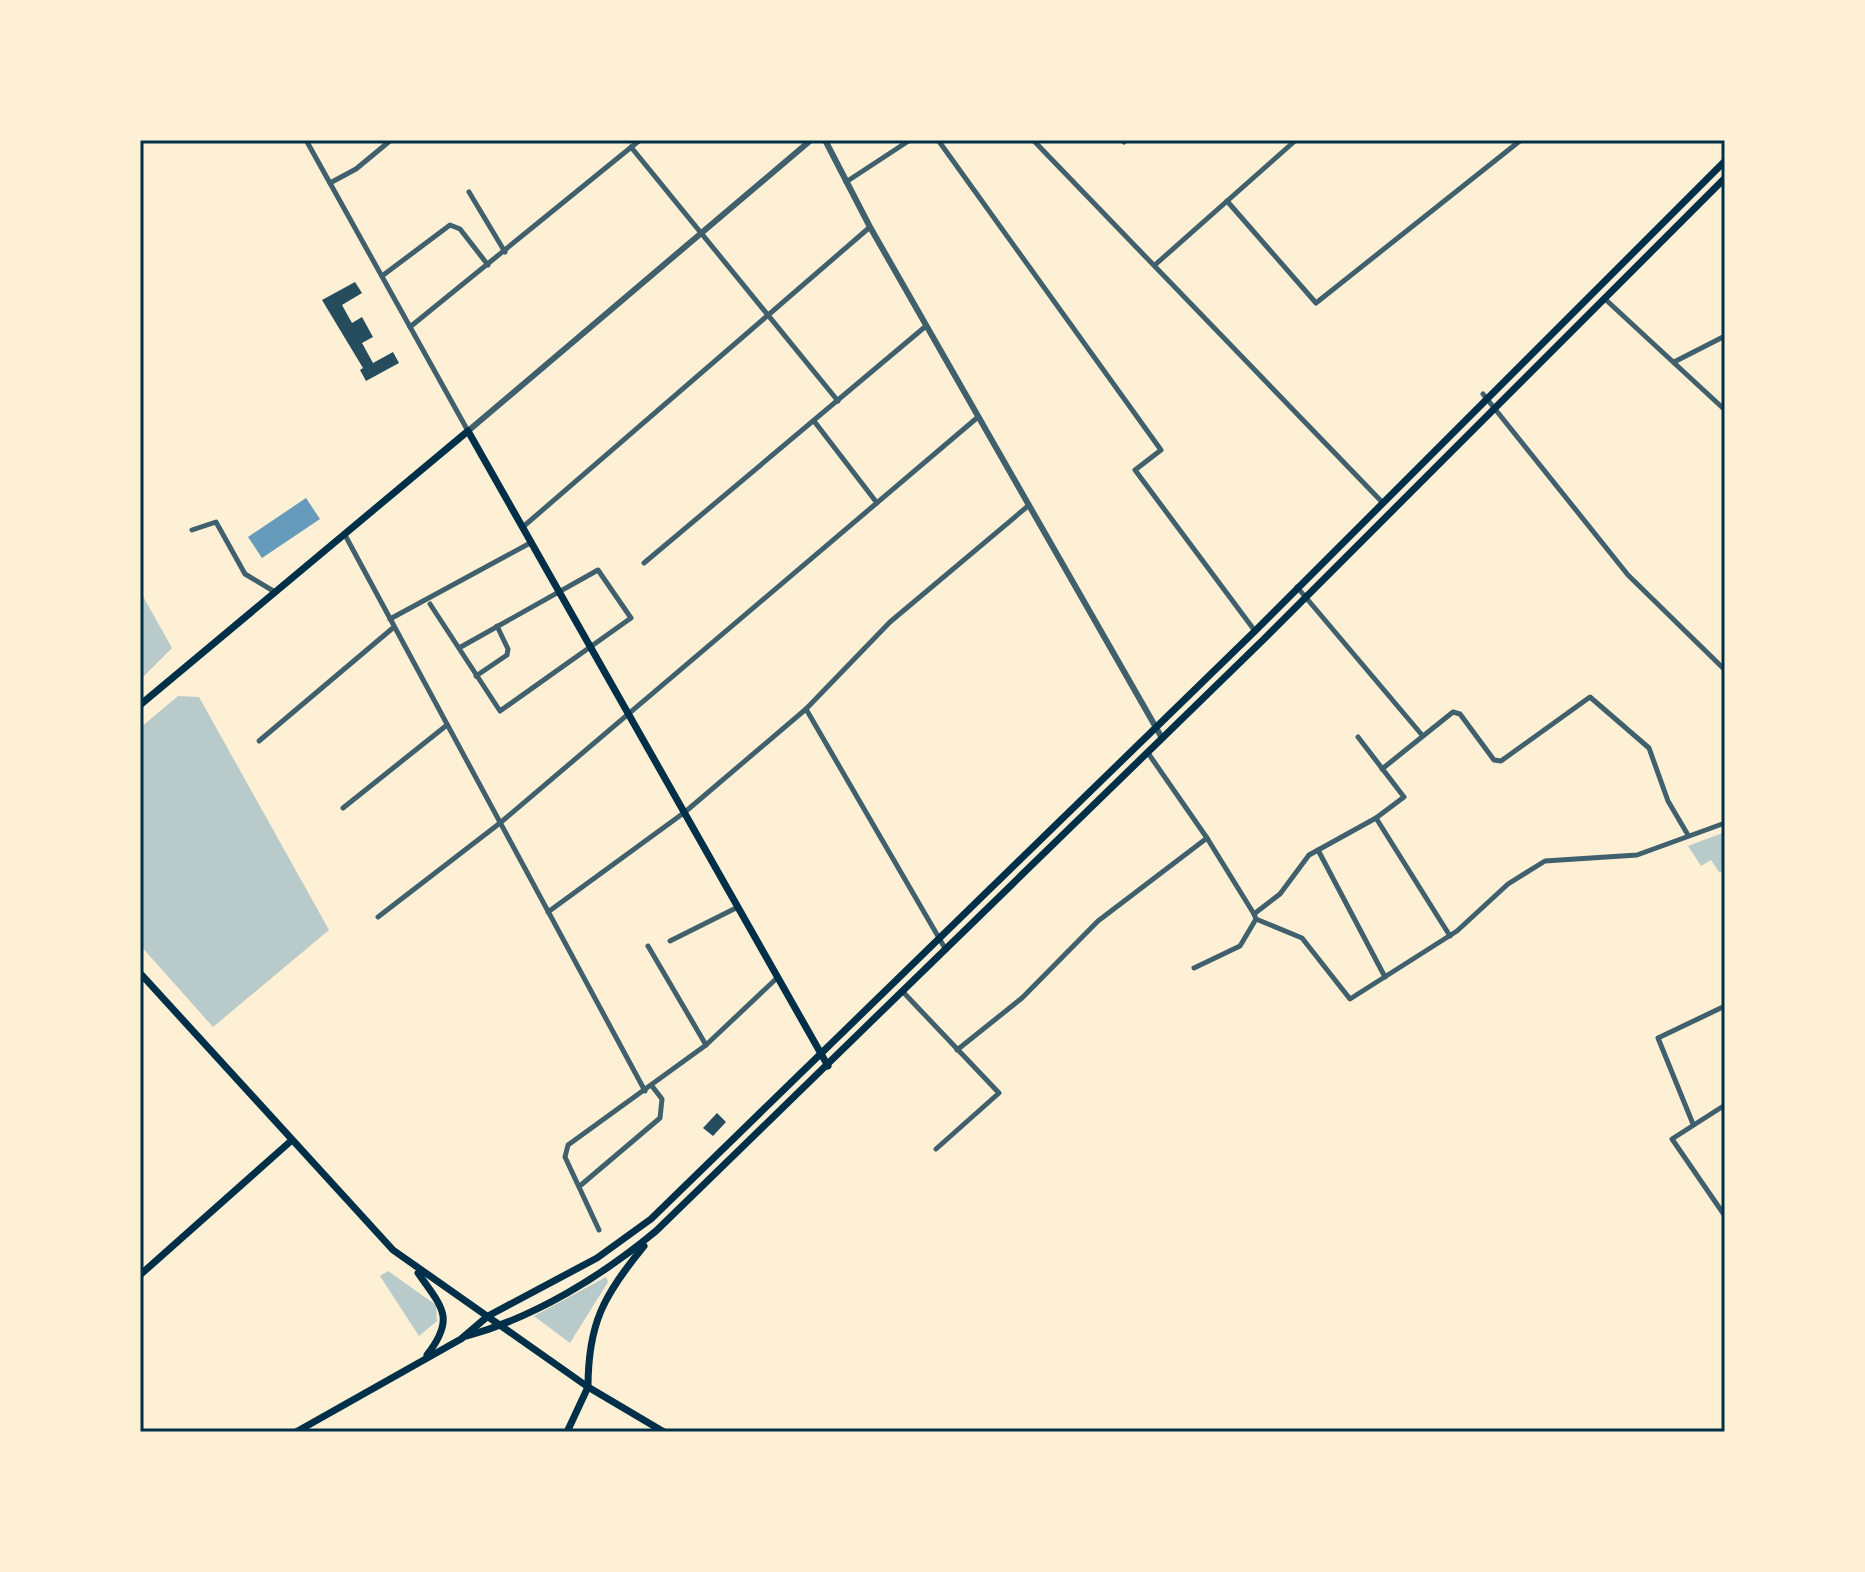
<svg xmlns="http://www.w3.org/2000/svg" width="1865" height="1572" viewBox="0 0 1865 1572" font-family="'Nunito Sans',sans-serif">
  <rect width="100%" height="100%" fill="#fdf0d5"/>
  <g fill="#b9caca">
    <path d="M140,591L172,648L140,680Z"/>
    <path d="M178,696L199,697L329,930L213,1027L140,945V728Z"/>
    <path d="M1725,832V871L1719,872L1711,860L1701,866L1688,846Z"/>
    <path d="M388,1271L436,1305L437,1321L419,1336L380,1276Z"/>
    <path d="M606,1277L608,1282L570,1343L534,1316Z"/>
  </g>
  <path fill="#669bbc" d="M306,498L320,519L262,558L248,537Z"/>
  <g fill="#264d5e">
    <path d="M355,282L362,293L342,305L352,323L362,317L373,337L362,343L373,363L393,352L399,363L366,381L360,370L363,368L322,300Z"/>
    <path d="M717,1113L726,1122L713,1136L703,1128Z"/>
  </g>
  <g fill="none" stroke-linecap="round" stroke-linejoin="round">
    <g stroke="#3f606c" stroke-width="5">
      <path d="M306,140L468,431"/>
      <path d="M938,140L1161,450L1135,470L1255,631"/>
      <path d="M1033,140L1383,503"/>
      <path d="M1124,142L1126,140"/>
      <path d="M631,147L838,401"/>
      <path d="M846,182L910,140"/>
      <path d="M330,183L356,169L391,140"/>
      <path d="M469,192L505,252"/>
      <path d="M1227,201L1316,303L1521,140"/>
      <path d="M1156,264L1296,140"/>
      <path d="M382,276L450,225L460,229L488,265"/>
      <path d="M1605,299L1725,410"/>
      <path d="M410,327L640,140"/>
      <path d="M1674,362L1725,336"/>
      <path d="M1483,394L1628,575L1725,670"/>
      <path d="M814,421L877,503"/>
      <path d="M524,526L870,227"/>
      <path d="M192,530L216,522L245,574L275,592"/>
      <path d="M345,535L645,1091"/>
      <path d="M644,563L926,326"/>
      <path d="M1297,587L1422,735"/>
      <path d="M430,604L500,711L631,618L598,570L459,648"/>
      <path d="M390,619L532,542"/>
      <path d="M476,676L507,655L508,649L497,626"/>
      <path d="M806,709L946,950"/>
      <path d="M259,741L394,627"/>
      <path d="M1148,753L1207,838L1254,914L1280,894L1309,855L1376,818L1404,797L1358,737"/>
      <path d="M1382,769L1453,712L1460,714L1494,760L1501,761L1590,697L1649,748L1668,801L1688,835"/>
      <path d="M343,808L447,725"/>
      <path d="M1376,818L1450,936"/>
      <path d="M1318,850L1385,977"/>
      <path d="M548,912L685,812L806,709L890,622L1028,506"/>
      <path d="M1254,914L1256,919L1302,938L1350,999L1457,931L1508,884L1545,861L1637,855L1725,823"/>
      <path d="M378,917L500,823L978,417"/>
      <path d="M670,941L738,907"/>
      <path d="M648,946L706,1045"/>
      <path d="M1194,968L1240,946L1256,919"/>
      <path d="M904,993L999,1093L936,1149"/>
      <path d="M957,1050L1022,998L1098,921L1207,838"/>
      <path d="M1725,1105L1672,1139L1725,1216"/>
      <path d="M1693,1124L1658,1038L1725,1006"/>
      <path d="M581,1185L660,1118L662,1099L652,1086"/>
      <path d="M599,1230L565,1157L568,1145L706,1045L778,977"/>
    </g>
    <g stroke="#3f606c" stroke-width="6">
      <path d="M825,140L870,227L1162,738"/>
      <path d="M468,431L811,140"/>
    </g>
    <g stroke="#003049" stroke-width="7">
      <path d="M140,705L468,431L828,1066"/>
      <path d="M140,1275L292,1140"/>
      <path d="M567,1432L588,1387"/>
    </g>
    <g stroke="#003049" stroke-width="7">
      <path d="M140,973L393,1250L588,1387L664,1432"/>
      <path d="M418,1273C442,1307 456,1318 427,1355"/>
      <path d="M467,1336C535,1317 602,1276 656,1231L1263,640L1725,178"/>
      <path d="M588,1387C588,1323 604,1295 644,1246"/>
      <path d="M296,1432L461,1339L488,1316L597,1258L651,1219L1255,631L1725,161"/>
    </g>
  </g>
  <rect width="1865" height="1572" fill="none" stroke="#fdf0d5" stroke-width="284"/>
  <rect x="142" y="142" width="1581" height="1288" fill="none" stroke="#003049" stroke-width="3"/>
</svg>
